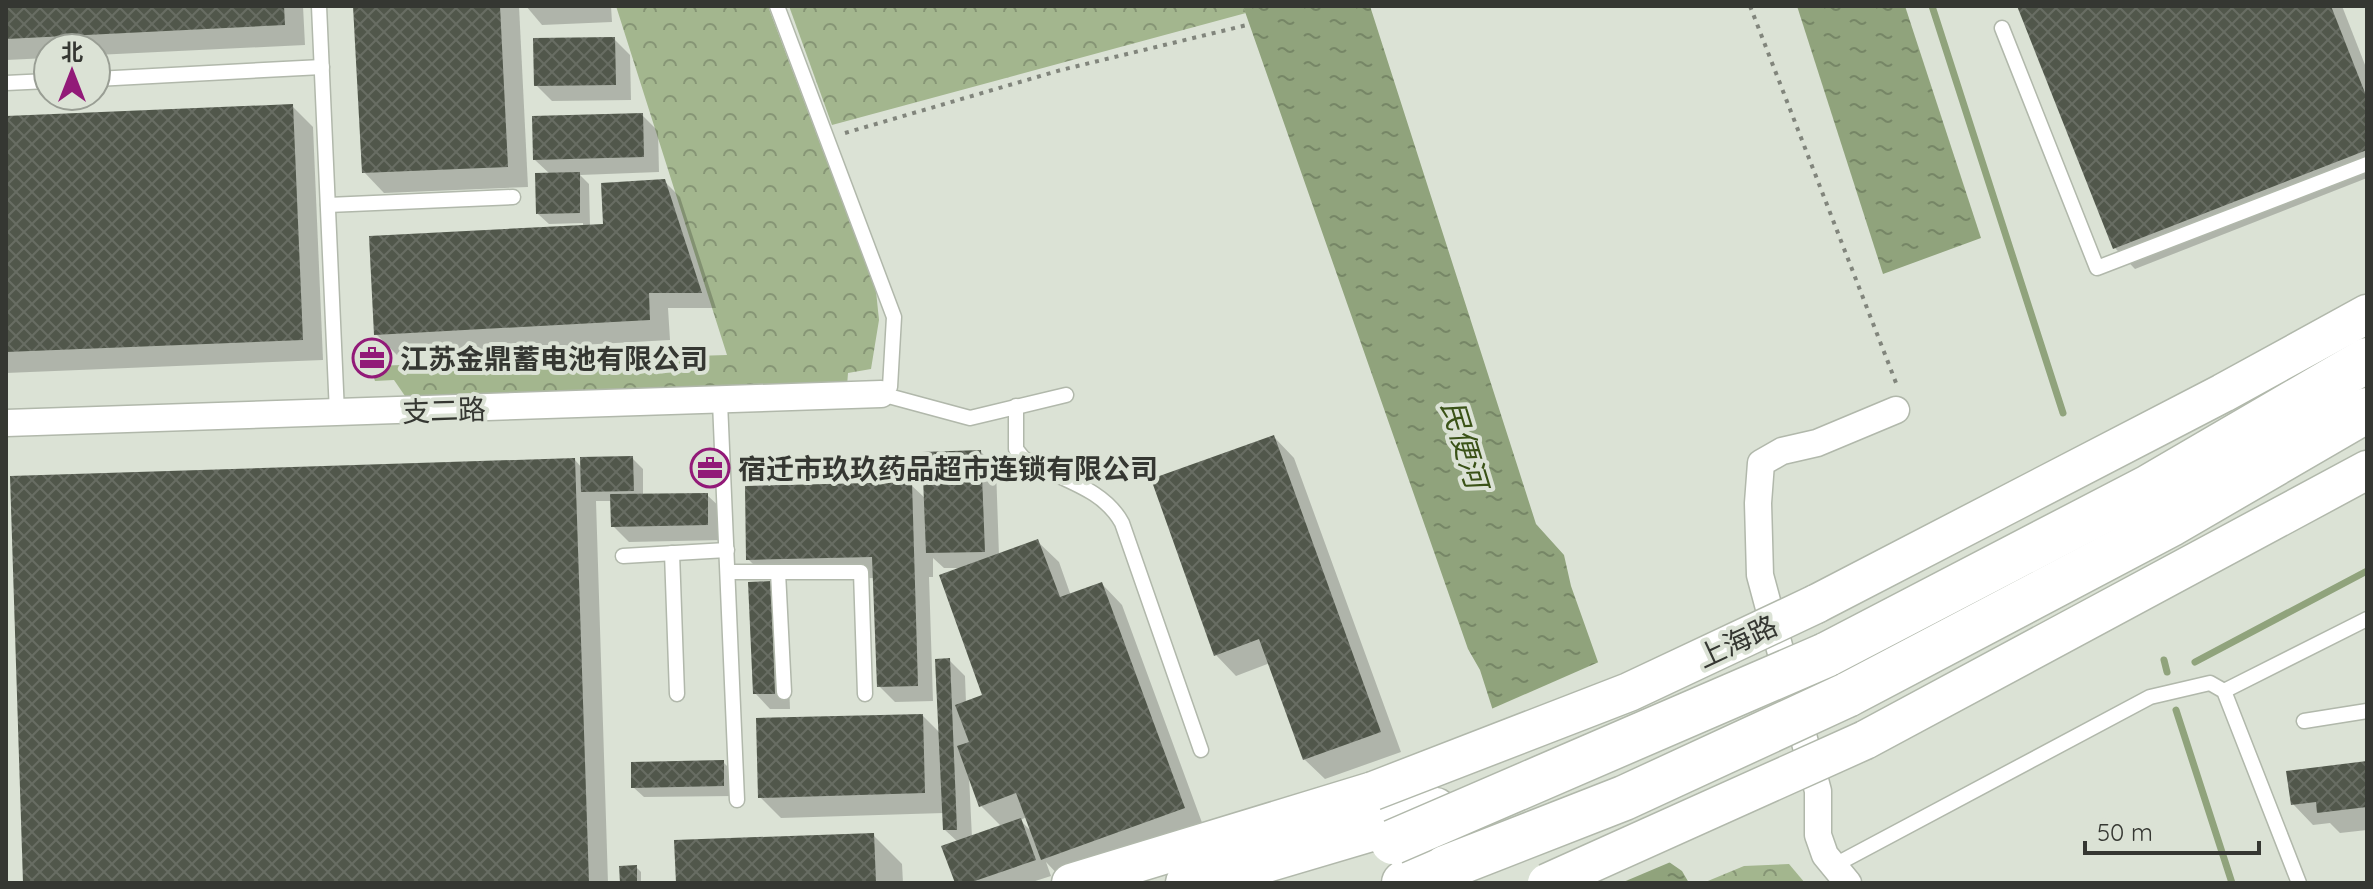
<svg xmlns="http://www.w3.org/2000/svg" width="2373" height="889" viewBox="0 0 2373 889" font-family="Quicksand,'Noto Sans SC',sans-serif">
  <defs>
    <pattern id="forest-crowns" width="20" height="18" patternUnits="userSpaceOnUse" patternTransform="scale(2)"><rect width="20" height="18" fill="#a3b68e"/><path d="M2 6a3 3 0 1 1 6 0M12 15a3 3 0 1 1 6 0" fill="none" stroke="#869575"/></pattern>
    <pattern id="water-ripples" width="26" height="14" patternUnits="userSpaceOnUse" patternTransform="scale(2)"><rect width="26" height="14" fill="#90a37c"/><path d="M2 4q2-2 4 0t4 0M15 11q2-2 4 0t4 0" fill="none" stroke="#768666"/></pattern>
    <pattern id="building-cross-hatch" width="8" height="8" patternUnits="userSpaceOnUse" patternTransform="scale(2)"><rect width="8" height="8" fill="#51574b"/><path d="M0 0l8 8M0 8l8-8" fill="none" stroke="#686d63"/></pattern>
  </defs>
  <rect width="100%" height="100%" fill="#dbe2d5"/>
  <g fill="url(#forest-crowns)">
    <path d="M616,6H768L876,291L879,320L871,369L848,373L847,386L405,396L394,380L375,381L370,366L727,355Z"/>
    <path d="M789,6H1243L1246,13L832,125Z"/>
    <path d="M1789,864L1805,883H1703L1744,866Z"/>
  </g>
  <g fill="url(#water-ripples)">
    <path d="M1243,6H1370L1536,524L1564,555L1571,586L1669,862L1682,871L1689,883H1548L1480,670L1468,649Z"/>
    <path d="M1797,6H1905L1981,238L1883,274Z"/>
  </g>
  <path fill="#dbe2d5" d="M1601,661L1673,861L1621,883H1544L1489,710Z"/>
  <g fill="#0003" fill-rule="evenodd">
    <path d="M6,6H303L305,45L96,55V48H48V58L6,60Z"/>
    <path d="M355,6H519L528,187L384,193L364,172Z"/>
    <path d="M526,6H611L612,22L542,25Z"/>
    <path d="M2019,6H2342L2367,70V178L2135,269L2115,248Z"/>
    <path d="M614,39L630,55L631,100L552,101L536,85Z"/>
    <path d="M292,106L313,127L323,360L6,373V118Z"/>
    <path d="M642,115L658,131L659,172L580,175L589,184L590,226H608L664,181L680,197L716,308H668L670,340L397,355L376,334L583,227V223L549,224L538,214L550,174L535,160Z"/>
    <path d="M1274,437L1294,458L1401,752L1325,779L1304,759L1270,663L1236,676L1216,655L1154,481Z"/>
    <path d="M981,452L996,468L999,555L1038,542L1059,562L1071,596L1102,584L1122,605L1204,828L1063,880L1046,862L1051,876L1029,883H957L958,842L945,830L944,813L781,818L760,797L923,716L941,734L949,660L965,676L966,703L985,696L963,568H944L933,558V577H929L933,701L895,702L879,686L875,578L769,580L748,559L911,485L926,499ZM969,776L981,806L1002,827L972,838ZM1027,817L1033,833L1020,820Z"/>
    <path d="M632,458L643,469V496L707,495L723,510V540L629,542L613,526L612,501H596L608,883H25L575,460L582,468Z"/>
    <path d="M771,583L786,599L790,709H770L755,693Z"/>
    <path d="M723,762L733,772L734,796L644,797L633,787Z"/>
    <path d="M2367,763V830L2340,833L2330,823L2313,825L2293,804Z"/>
    <path d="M873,835L902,864L903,883H678Z"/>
    <path d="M636,867L641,872V883H622Z"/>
  </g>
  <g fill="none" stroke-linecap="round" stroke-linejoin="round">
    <g stroke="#90a37c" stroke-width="7">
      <path d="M1932,6L2063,413"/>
      <path d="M2164,660L2167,672"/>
      <path d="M2195,662L2367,571"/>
      <path d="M2176,710L2232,883"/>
    </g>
  </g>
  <g fill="url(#building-cross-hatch)">
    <path d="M6,6H284L285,25L6,39Z"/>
    <path d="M353,6H500L508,167L362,173Z"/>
    <path d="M2017,6H2331L2367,98V150L2113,249Z"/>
    <path d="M615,37L616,85L534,86L533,38Z"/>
    <path d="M293,104L303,340L6,352V116Z"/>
    <path d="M643,113L644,157L533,160L532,116Z"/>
    <path d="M580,172V213L536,214L535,173Z"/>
    <path d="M665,179L702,293H649L650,320L374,335L369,236L603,224L601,183Z"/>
    <path d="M1274,435L1381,732L1303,760L1259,639L1214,656L1151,479Z"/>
    <path d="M981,450L985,552L926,553L922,452Z"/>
    <path d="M633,456L634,491L581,492L580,457Z"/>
    <path d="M575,458L589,883H23L10,476Z"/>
    <path d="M912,482L918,686L877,687L872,557L746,560L745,486Z"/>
    <path d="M708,493V525L611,527L610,494Z"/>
    <path d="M1038,539L1060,597L1102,582L1185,808L1041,860L1016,793L979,807L957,746L969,742L955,705L982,695L939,575Z"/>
    <path d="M771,581L775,694H753L748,582Z"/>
    <path d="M950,658L957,830H943L935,659Z"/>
    <path d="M923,714L925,793L758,798L756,718Z"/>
    <path d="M724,760V786L631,788V762Z"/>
    <path d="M2367,761V807L2317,813L2316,802L2291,805L2286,771Z"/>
    <path d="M1021,818L1036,860L969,883H955L941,846Z"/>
    <path d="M874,833L876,883H676L674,840Z"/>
    <path d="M637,865V883H620L619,866Z"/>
  </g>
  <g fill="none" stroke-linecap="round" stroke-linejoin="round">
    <g stroke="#b1b8ab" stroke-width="17">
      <g id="lane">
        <path d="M319,6L337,413"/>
        <path d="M777,6L894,317L890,387L881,394"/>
        <path d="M2002,28L2097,268L2367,164"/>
        <path d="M96,79L322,67"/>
        <path d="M6,83L48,81"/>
        <path d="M328,205L513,197"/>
        <path d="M881,394L970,418L1066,395"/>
        <path d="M720,402L737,800"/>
        <path d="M1016,406V449L1023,458C1056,479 1102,486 1122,523L1201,750"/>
        <path d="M672,553L677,694"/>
        <path d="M623,556L727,550"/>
        <path d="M728,572H861L865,694"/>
        <path d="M778,572L784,692"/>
        <path d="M2224,691L2367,619"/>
        <path d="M2304,721L2367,711"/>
        <path d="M1833,866L2150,697L2210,683L2224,691L2299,883"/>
      </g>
    </g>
    <g stroke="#b1b8ab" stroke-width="29">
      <g id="street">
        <path d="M6,423L881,394"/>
        <path d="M1848,883L1825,855L1818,835V791L1760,575L1758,503L1761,463L1782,451L1817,443L1896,410"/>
      </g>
    </g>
    <g stroke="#b1b8ab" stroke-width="41">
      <g id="secondary">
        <path d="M1816,604L2223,393L2367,314"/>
        <path d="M1865,740L2367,470"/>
        <path d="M1071,883L1373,791"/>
      </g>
    </g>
    <g stroke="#b1b8ab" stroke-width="47">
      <g id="highway">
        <path d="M1826,655L2149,487L2367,360"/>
        <path d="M1847,695L2171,524L2367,410"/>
        <path d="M1188,883L1435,810"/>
        <path d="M1404,883L1445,868"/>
      </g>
    </g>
    <g stroke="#81857c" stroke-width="4" stroke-dasharray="4 6" stroke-linecap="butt">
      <path d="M1750,6L1898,388"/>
      <path d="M845,133L1061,70L1247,25"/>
    </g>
    <use href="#lane" stroke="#fff" stroke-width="14"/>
    <use href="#street" stroke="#fff" stroke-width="26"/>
    <use href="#secondary" stroke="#fff" stroke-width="38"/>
    <use href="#highway" stroke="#fff" stroke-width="44"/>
    <g stroke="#b1b8ab" stroke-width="41" stroke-linecap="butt">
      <g id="secondary-bridge">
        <path d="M1373,791L1629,692L1816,604"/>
        <path d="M1547,883L1865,740"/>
      </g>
    </g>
    <g stroke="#b1b8ab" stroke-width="47" stroke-linecap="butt">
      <g id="highway-bridge">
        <path d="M1393,842L1826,655"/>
        <path d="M1445,868L1624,798L1847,695"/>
      </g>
    </g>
    <use href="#secondary-bridge" stroke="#fff" stroke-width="38"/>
    <use href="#highway-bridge" stroke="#fff" stroke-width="44"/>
  </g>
  <defs>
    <g id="office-ring" transform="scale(2)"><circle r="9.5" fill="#dbe2d5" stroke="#921a78" stroke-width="1.5"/><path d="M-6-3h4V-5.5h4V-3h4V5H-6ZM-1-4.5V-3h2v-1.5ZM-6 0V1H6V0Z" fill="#921a78"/></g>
  </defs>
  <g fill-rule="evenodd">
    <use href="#office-ring" x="372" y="358"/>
    <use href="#office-ring" x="710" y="468"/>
  </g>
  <g text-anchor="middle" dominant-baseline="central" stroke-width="8" stroke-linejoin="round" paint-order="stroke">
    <g font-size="28" font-weight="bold" fill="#353732" stroke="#dbe2d5" text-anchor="start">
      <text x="400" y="358">江苏金鼎蓄电池有限公司</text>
      <text x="738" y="468">宿迁市玖玖药品超市连锁有限公司</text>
    </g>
    <g font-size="28" fill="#353732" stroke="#dbe2d5">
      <text transform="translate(444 410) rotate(-2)">支二路</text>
      <text transform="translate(1737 641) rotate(-25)">上海路</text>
    </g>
    <g font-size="30" font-style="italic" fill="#3a5217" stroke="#dbe2d5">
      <text transform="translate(1465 444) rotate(73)">民便河</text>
    </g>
  </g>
  <rect width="2373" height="889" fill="none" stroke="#353732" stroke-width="16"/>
  <g transform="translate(72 72)"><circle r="38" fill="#dbe2d5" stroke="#999e94" stroke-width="2"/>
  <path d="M0-6L14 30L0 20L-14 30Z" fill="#921a78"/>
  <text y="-12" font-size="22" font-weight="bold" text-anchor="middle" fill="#353732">北</text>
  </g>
  <path d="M2085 841v12h174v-12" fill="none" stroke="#353732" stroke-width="4"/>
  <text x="2097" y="841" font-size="24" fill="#353732" stroke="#dbe2d5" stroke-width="6" paint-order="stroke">50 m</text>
</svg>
